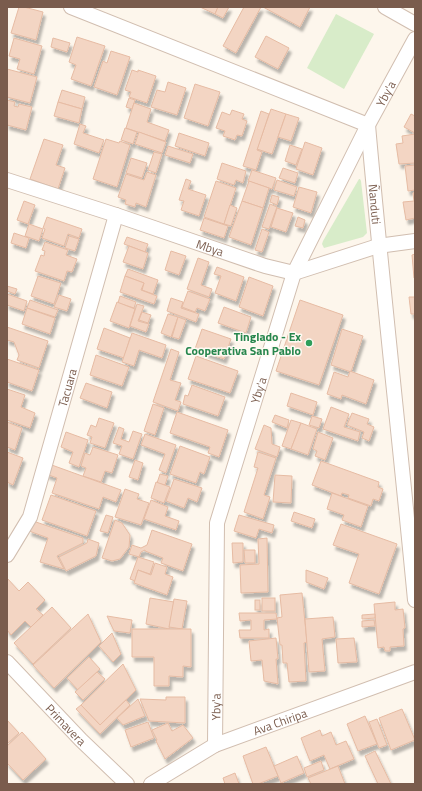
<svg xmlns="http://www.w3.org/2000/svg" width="422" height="791" viewBox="0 0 422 791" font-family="'Titillium Web',sans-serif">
  <defs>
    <filter id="shadow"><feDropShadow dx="2.5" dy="4.5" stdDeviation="1" flood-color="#0004"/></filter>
  </defs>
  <rect width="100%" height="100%" fill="#fdf6ec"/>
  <g fill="#d8ecc9">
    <path d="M336,14L374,34L344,89L307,68Z"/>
    <path d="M359,179H360L361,181L367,233L363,237L324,248L322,244L323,241Z"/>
  </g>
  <g fill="#f3d5c3" stroke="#e6bba3" filter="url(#shadow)">
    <path d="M19,7H24L43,12L36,40L11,33Z"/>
    <path d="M200,7H218L215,14Z"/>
    <path d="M218,7H229L223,18L215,14Z"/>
    <path d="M244,7H261L236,53L223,46Z"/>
    <path d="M263,7H310L300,27Z"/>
    <path d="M266,36L289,48L278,69L255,57Z"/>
    <path d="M77,37L105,46L91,86L71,79L76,65L69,62Z"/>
    <path d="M14,38L42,46L34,74L17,69L20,59L9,56Z"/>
    <path d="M53,38L70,43L67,52L51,47Z"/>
    <path d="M111,51L130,57L117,95L94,87L103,61L107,63Z"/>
    <path d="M7,69L37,77L30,103L7,97Z"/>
    <path d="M132,70L138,72V70L156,76L147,103L129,97L131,92L125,90Z"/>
    <path d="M168,82L186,88L177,115L151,107L157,90L165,92Z"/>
    <path d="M195,84L220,92L208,126L184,118Z"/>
    <path d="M62,90L85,97L82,109L58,102Z"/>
    <path d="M129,98L135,100L132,109L126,107Z"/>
    <path d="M7,100L15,102L14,106L18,107L19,104L32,107L26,130L7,125Z"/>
    <path d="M58,102L82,109L79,123L54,116Z"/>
    <path d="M134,103L151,109L147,122L169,130L165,141L126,128Z"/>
    <path d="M271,109L286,114L272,154L257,149Z"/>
    <path d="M232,110L244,114L242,119L247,121L242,136L237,135L235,140L223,136L225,131L216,128L222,112L230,115Z"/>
    <path d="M261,111L269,114L257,150L262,152L256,170L243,166Z"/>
    <path d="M286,114L299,118L291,141L278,137Z"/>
    <path d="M411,114L415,116V133L404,127Z"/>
    <path d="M80,124L86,126L83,133L104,140L99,153L74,144Z"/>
    <path d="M125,128L137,132L133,144L121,140Z"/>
    <path d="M139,132L166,142L162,153L135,144Z"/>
    <path d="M179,133L209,143L205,156L175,146Z"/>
    <path d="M415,134V163L399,164L396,144L403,143L402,136Z"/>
    <path d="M44,139L63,145L56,165L65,168L58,189L30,179Z"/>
    <path d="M106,139L119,143L120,141L130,145L117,187L93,179Z"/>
    <path d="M305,142L322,148L313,175L296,169Z"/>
    <path d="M290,145L302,149L296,165L285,161Z"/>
    <path d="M168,146L193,154L190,163L165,155Z"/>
    <path d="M154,152L162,154L156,173L148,170Z"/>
    <path d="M131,158L147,163L142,178L126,173Z"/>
    <path d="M222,163L246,171L243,183L236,180L234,185L217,179Z"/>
    <path d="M415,165V190L408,191L405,166Z"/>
    <path d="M283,168L298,173L295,183L279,178Z"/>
    <path d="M252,170L276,178L272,189L248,181Z"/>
    <path d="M147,172L156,175L146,207L136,203L135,207L125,204L126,200L118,197L126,174L144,180Z"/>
    <path d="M186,179L191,181L188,189L206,195L199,216L181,210L184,201L179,200Z"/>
    <path d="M277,180L297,187L294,196L274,190Z"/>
    <path d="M216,181L236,188L224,224L204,217Z"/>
    <path d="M249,181L269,188L263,208L242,201Z"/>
    <path d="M299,187L317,192L311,213L293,207Z"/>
    <path d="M415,192V218L406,220L403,202L414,201L413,193Z"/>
    <path d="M272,195L279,197L277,205L270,202Z"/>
    <path d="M24,201L35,205L28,224L17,220Z"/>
    <path d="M242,201L263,208L251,245L229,237Z"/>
    <path d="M270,204L277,207L269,229L262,227Z"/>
    <path d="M230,205L237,208L231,226L224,224Z"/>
    <path d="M277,208L293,213L286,232L271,227Z"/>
    <path d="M47,217L82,229L79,238L68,234L64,246L42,238L45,229L43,228Z"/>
    <path d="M298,217L305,220L303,228L295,226Z"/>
    <path d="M204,218L228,226L224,238L200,230Z"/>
    <path d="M29,224L43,229L39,241L25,236Z"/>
    <path d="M262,229L269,232L262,252L255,250Z"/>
    <path d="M14,233L29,238L26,248L11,243Z"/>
    <path d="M69,236L79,239L75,251L65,248Z"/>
    <path d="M127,237L148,244L145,252L124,244Z"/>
    <path d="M45,242L68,250L66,255L77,259L72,272L67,271L64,281L35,271L41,255L44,256L45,251L42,250Z"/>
    <path d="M129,246L148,253L143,269L123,262Z"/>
    <path d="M171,251L186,256L179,275L165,270Z"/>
    <path d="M415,254V278H414L412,255Z"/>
    <path d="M198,258L209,262L201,285L212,289L209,297L187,289Z"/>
    <path d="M217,267L244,277L236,301L215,293L221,276L214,274Z"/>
    <path d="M128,269L158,280L153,294L142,290L144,283L125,276Z"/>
    <path d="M38,276L61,283L54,304L31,296Z"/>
    <path d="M125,276L144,283L141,290L157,296L154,304L120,292Z"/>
    <path d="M249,277L273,286L263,316L239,307Z"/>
    <path d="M7,286L17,289L15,294L7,291Z"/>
    <path d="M188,291L210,299L205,311L197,308L195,312L182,307Z"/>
    <path d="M7,294L27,301L24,311L7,305Z"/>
    <path d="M59,295L71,299L67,311L54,307Z"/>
    <path d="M120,296L136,302L134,308L118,303Z"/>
    <path d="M409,297H415V314H411Z"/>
    <path d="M171,298L183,302L181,308L199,314L196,322L167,311Z"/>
    <path d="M30,300L58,310L55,317L27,308Z"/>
    <path d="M300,300L343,315L319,385L276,371Z"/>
    <path d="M117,302L135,309L129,328L110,321Z"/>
    <path d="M137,304L144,306L138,321L149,324L146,332L130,326Z"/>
    <path d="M224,307L251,317L246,333L218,323Z"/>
    <path d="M27,308L55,318L50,334L22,324Z"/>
    <path d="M142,312L151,315L148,323L139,320Z"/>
    <path d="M168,314L178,317L171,337L161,333Z"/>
    <path d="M178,317L186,320L179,339L172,337Z"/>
    <path d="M7,327L48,341L39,368L17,360L19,355L14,342L7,340Z"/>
    <path d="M104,328L130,338L124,358L97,349Z"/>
    <path d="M202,329L231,339L224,359L195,349Z"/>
    <path d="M342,329L363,336L351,372L331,365Z"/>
    <path d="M132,333L166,345L162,358L139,350L134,366L122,362Z"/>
    <path d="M171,349L179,352L170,380L181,383L175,400L181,402L178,411L153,402Z"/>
    <path d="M96,355L129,367L122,386L90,375Z"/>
    <path d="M196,356L238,371L230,393L188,379Z"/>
    <path d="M7,359L39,370L32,391L7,382Z"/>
    <path d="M350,371L374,380L366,404L342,395L341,399L327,394L334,372L348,377Z"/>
    <path d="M86,383L112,392L107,408L80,398Z"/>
    <path d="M192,385L225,397L218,416L183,404L185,395L188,396Z"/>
    <path d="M7,389L25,395L21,407L35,413L30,428L7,420Z"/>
    <path d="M291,393L317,402L313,415L287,406Z"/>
    <path d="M153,404L164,408L155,435L144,431Z"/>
    <path d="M331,407L349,414L344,427L360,432L358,441L323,429Z"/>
    <path d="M177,412L228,430L219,457L208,453L210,447L170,433Z"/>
    <path d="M352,413L369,419L367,424L374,427L369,441L362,438L364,432L347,425Z"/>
    <path d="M275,415L289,420L287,428L272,422Z"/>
    <path d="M312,416L322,419L319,428L309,425Z"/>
    <path d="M99,418L114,423L105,448L90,443L92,437L87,435L91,425L96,427Z"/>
    <path d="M291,420L301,423L291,449L282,446Z"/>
    <path d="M7,422L22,428L15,450L7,447Z"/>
    <path d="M301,423L317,429L308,455L291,449Z"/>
    <path d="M264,425L271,428L272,444L280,447L277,457L255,449Z"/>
    <path d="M119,427L124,429L121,439L129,442L133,431L142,434L133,459L119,454L122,446L113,443Z"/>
    <path d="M66,432L88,440L79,467L69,463L73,452L61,447Z"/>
    <path d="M318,432L333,438L325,460L315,456L317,451L313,449Z"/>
    <path d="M145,434L176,445L166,473L159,470L165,454L141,445Z"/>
    <path d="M180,446L210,457L204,474L200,472L196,483L170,474Z"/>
    <path d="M93,447L118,455L112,473L105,471L101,482L83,476L86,468L81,466L85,453L90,455Z"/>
    <path d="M7,452L23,458L13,485L7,482Z"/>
    <path d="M258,452L276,458L264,495L270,497L263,519L244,512L258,468L254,467Z"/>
    <path d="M135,460L143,463L138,480L129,477Z"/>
    <path d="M321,461L379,482L378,487L383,489L379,501L373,499L371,506L348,498L349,495L342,493L341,496L312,485Z"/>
    <path d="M49,464L121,490L116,502L103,497L99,509L52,493L57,478L46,474Z"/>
    <path d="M160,474L168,476L165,485L157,483Z"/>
    <path d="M275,475L292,476L291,503L273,502Z"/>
    <path d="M174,479L202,488L197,502L188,498L184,508L166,501Z"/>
    <path d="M156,482L170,487L164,503L151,498Z"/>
    <path d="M125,489L139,494L137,499L149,503L141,525L115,517Z"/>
    <path d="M332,493L368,506L361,527L342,520L344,515L327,509Z"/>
    <path d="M51,495L96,511L87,536L42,520Z"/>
    <path d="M151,500L168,507L165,516L179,521L176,530L144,519Z"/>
    <path d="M294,512L315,519L312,528L291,521Z"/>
    <path d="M106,515L113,517L108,533L100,531Z"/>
    <path d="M239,515L274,525L272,533L259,529L256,538L234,531Z"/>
    <path d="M115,520L122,523L130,535L129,547L120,559L112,561L102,558Z"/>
    <path d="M33,521L83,538V543L57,556L64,569L40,562L48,538L29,531Z"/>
    <path d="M341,524L397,544L379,594L349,583L359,554L333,545Z"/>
    <path d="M152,530L192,544L183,571L161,563L163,558L145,551V550L141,552L139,557L129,554L132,545L141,548L147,545Z"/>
    <path d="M267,538L268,592L241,593L240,565L259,564L258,539Z"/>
    <path d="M88,539L99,543L96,556L66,571L59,557L87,543Z"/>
    <path d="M232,543H243V562L233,563Z"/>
    <path d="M244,550H255V563H245Z"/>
    <path d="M138,557L154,562L150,574L138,570L135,581L130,579Z"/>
    <path d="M155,563L167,567L165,574L173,577L167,595L134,583L138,570L151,575Z"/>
    <path d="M306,570L328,578L324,589L306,582Z"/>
    <path d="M7,578L19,591L28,582L45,600L36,609L43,615L31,627L25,621L11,635L7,630Z"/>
    <path d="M302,593L307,642L304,643L306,681L289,682L287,663H283L282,645H280L277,618L282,617L280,595Z"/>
    <path d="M150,598L174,602L169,629L146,624Z"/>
    <rect x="262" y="598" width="13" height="13"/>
    <path d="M174,599L187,601L182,629L169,627Z"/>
    <rect x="255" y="600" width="5" height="10"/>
    <path d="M395,602V610L403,609L405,628L403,629L404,646L390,647V651H385L384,647L378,648L374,604Z"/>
    <path d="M52,607L71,628L33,664L14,643Z"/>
    <path d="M239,613H276L277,619L264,620V630L269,629V638H240L239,630H251V620L240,621Z"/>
    <path d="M88,614L101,642L54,688L33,665Z"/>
    <path d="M375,614V618L362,619V615Z"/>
    <path d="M107,616L132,620L130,633L114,631Z"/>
    <path d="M333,617L335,637L322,639L325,671L309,672L305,619Z"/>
    <path d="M374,620L375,626L362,627V621Z"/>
    <path d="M132,629H191V667L183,666V677L169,676V686H154V657H132Z"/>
    <path d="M112,633L121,654L113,662L99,646Z"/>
    <path d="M276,638L278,659H276L278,684L264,681L262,660L251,661L249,641Z"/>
    <path d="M354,638L357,662L338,663L336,639Z"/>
    <path d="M89,657L100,669L78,690L67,678Z"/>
    <path d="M123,664L136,690L100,725L81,705Z"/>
    <path d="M97,672L105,679L83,700L75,692Z"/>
    <path d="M166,697H185V723L149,721L140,699L166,700Z"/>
    <path d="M138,699L145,716L123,725L117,718Z"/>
    <path d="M126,700L130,705L100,734L76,709L81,705L100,725Z"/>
    <path d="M402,709L415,740L391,750L379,718Z"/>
    <path d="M365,716L377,744L358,751L347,724Z"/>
    <path d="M377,719L387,745L379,748L369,722Z"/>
    <path d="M7,720L19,733L7,744Z"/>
    <path d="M148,722L154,738L131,747L125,730Z"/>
    <path d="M168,723L172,731L183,725L193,738L165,759L156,741L157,740L152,730Z"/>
    <path d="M320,730L322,736L331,732L336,745L346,741L354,759L330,769L324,755L310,761L301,738Z"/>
    <path d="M22,732L46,759L23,780L7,763V746Z"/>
    <path d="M266,747L278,776L258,784H253L243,756Z"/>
    <path d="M375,751L391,784H378L365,756Z"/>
    <path d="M297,756L304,773L281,783L274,766Z"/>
    <path d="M321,761L324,770L307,777L304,768Z"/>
    <path d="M338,766L345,784H311L308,778Z"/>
    <path d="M235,773L239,784H225L223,778Z"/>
  </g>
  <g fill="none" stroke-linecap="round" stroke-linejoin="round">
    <g stroke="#d1beb0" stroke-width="16">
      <g id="street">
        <path id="s1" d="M71,7L368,125C382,284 400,442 415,600"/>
        <path d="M385,7L415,24"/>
        <path id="s2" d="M7,180L116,215L265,266L294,273L378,246L415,241"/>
        <path id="s3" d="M7,555L30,517L116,215"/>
        <path id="s4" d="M7,662L81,740L127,784"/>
        <path id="s5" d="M215,745L217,523L294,273L368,125L415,39"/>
        <path id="s6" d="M151,784L215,745L415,672"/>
      </g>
    </g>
    <use href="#street" stroke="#fff" stroke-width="14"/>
  </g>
  <circle fill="#2e9e5b" stroke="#fffaf3" stroke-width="1.5" cx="309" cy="343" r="4"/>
  <g text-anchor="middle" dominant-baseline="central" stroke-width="3" stroke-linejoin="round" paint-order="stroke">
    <g font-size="12" fill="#7a5c4d" stroke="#fffaf3">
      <text stroke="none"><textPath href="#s5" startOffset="685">Yby'a</textPath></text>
      <text stroke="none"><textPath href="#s1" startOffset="399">Ñanduti</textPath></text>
      <text stroke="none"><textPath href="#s2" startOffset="214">Mbya</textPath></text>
      <text stroke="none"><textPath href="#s3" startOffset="179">Tacuara</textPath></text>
      <text stroke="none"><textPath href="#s5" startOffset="361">Yby'a</textPath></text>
      <text stroke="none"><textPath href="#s5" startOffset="38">Yby'a</textPath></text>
      <text stroke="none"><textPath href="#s6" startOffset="144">Ava Chiripa</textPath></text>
      <text stroke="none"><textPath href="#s4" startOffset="86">Primavera</textPath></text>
    </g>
    <g font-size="12" font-weight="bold" fill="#27864d" stroke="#fffaf3" text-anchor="end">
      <text x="301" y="336">Tinglado - Ex<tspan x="301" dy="14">Cooperativa San Pablo</tspan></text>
    </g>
  </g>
  <rect width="422" height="791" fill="none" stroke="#7a5c4d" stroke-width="16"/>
</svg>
